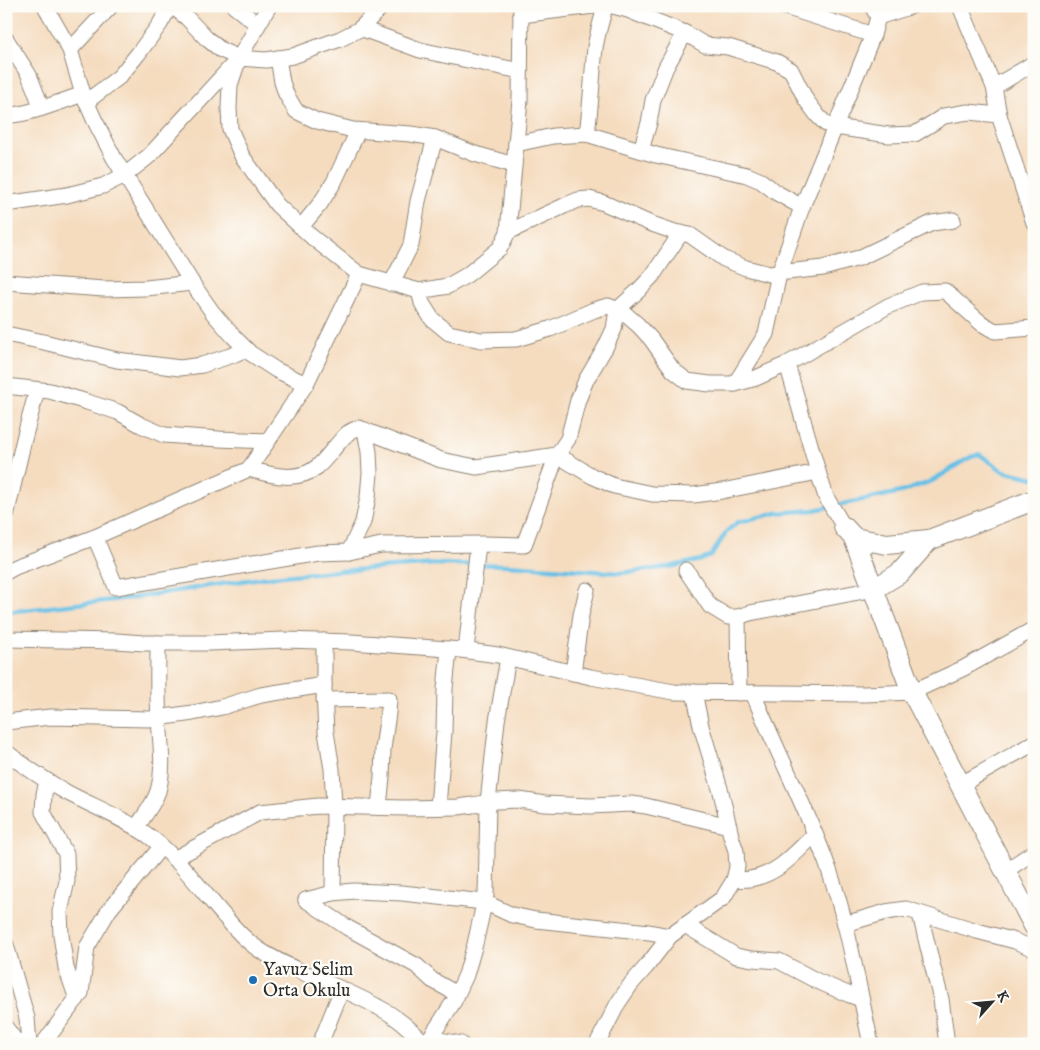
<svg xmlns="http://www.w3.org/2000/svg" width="1040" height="1050" viewBox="0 0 1040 1050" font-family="'IM FELL English',serif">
  <rect width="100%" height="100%" fill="#fdfcf7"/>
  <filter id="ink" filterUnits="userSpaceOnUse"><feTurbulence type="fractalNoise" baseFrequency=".02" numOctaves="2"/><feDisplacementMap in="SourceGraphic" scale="10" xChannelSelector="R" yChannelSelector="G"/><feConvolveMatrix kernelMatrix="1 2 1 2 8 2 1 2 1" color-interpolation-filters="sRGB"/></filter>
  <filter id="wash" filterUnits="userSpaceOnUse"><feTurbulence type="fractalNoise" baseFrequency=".0096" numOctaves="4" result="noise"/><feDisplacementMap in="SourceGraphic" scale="20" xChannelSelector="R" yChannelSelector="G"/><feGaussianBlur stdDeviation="1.12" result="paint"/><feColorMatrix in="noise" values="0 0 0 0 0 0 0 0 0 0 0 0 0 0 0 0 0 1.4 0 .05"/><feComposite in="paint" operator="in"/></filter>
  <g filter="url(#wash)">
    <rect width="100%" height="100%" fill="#f5dcbf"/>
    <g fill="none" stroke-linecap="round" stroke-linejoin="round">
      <path stroke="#67c0e5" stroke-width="4.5" d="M6,612L131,598L261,578L324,572L436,564L508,565L621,573L669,567L701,560L711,556L727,531L738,522L777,513L814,510L901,492L932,481L969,458L979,454L1003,471L1034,478"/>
    </g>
  </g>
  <g filter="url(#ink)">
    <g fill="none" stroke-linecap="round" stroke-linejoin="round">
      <g stroke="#908475" stroke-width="17">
        <g id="street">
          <path d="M45,6L70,50L83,94L94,119L114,158L192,283L213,313L233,336L250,353L276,370L306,384"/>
          <path d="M172,6L187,18L206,38L221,50L239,58"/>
          <path d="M234,6L257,24"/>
          <path d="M269,6L239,58L230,85L229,108L230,129L242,156L277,205L313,238L359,274L419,291L448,286L467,275L500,248L508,232L520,100L521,6"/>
          <path d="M613,6L628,10L685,33L705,45L728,47L777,62L791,70L806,100L818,116L826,124L835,127L889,135L915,134L944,116L968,112L999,115"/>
          <path d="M782,6L873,35"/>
          <path d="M960,6L994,87L999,115L1034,223"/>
          <path d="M521,15L593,6"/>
          <path d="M878,17L912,6"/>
          <path d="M360,28L420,50L520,71"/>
          <path d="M6,39L29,75L42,108"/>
          <path d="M70,50L111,6"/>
          <path d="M278,58L282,82L286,94L296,111L317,121L353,130L411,134L435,138L475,154L514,165"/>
          <path d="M994,87L1034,63"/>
          <path d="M86,102L119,77L138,54L160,24L170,6"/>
          <path d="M6,115C23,117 65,100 83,94"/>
          <path d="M587,134C591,105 592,77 595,48C597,34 602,20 605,6"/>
          <path d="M516,144L553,136L587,134L656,155L747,175L761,181L777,193L802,207"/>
          <path d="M641,150L649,123L653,100L666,67L685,33"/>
          <path d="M6,204L67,195L103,186L125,175L149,156L239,58L266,60L293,56L340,39L360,29L382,6"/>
          <path d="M301,227L320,204L334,182L358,131"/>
          <path d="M508,232L564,206L578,200L589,199L604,203L649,223L675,232L690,235L724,259L746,268L769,274L823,268L859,258L932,223L953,220"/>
          <path d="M6,282L104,289L146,288L192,283"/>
          <path d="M391,284L403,261L411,245L418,201L435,138"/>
          <path d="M419,291L422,303L432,319L449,333L481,340L516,339L550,329L594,310L608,306L623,312L638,325L651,339L673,370L687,381L710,384H735L756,378L787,364L888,306L922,292L945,291L981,323L995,331L1034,328"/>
          <path d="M6,334L44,342L117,360L180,368L202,365L233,355L246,349"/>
          <path d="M787,364L818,472L826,497L844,527"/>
          <path d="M735,384L766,334L779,274L802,207L873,35L878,17L872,6"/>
          <path d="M6,386L50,391L87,402L118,412L141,425L164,435L219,439L268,441"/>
          <path d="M249,469C271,475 297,483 317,467C324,461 330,453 335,447C344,437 347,431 359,428L441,460L476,467L557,455L592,476L614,486L652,494L694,495L722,491L818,472"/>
          <path d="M6,516L24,439L37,390"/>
          <path d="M95,537L116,587L318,553L349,552L381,545L483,544L524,545L557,455L568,439L578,400L586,380L605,348L614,329L617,310L639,290L653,275L681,233"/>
          <path d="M349,552L363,522L368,497L370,473L369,452L365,430"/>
          <path d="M686,570L710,606L728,617H738L750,613L874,589"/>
          <path d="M6,572L15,567L95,537L249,469L306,384L359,274"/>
          <path d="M738,617L739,693"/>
          <path d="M6,639L116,641L144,643H209L284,640L351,642L461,650L498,655L591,677L674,692L865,694L912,692L964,668L1034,629"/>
          <path d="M324,641V692L326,732L332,769L334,806L333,893"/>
          <path d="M466,650L478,545"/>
          <path d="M573,673L581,615L587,590"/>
          <path d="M753,693C777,753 808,810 829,870C849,927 858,986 871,1044"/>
          <path d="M324,700L389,699L388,713L383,749L382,777L379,807"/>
          <path d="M6,722L50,717L150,719L193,713L222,707L261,695L324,685"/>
          <path d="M6,752C25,767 45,780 66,792C94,807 128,820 153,839C180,860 203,892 225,917C235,929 245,940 258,949C295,973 339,985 378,1007C396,1016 411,1030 426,1044"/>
          <path d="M47,781L44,794L43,812L66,854L67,881L60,912L61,935L66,968L77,999"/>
          <path d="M960,785L1034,743"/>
          <path d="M438,807L444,732L445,689L449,649"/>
          <path d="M136,828C144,816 154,804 158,791C165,767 160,741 159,717C157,693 158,668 158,643"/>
          <path d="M174,859L260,812L318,806L405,808L458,807L473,805L496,801L519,800L545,804L591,806L631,804L646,806L729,826"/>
          <path d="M1005,871L1034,852"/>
          <path d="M734,880C739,879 745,880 750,879C779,874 795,853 815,834"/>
          <path d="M306,900L333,893L354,891L402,893L484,902L512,915L536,920L649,932L670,936"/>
          <path d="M306,900L348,928L417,966L432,980L457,994"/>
          <path d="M920,914L932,964L941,999L947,1044"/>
          <path d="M845,924L886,912L906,909L977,931L1015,941L1034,949"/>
          <path d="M685,925L736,956L752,959L779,961L817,981L850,995L861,999"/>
          <path d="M6,945L27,1018L29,1044"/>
          <path d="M6,1028L18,1044"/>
          <path d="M43,1044L81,993L87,947L99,927L109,910L161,847"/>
          <path d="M320,1044L342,989"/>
          <path d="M426,1044L440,1023L454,1001L466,975L475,944L486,895L488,802L497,721L508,658"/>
          <path d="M426,1044L439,1040L461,1044"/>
          <path d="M597,1044L618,1003L631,984L646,967L670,936L723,898L734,880L737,867L736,851L731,836L721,792L701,726L694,692"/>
        </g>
      </g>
      <g stroke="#908475" stroke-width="22">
        <g id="secondary">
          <path d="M844,527L854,538L912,692L1034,926"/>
          <path d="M854,538L887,544L929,540L1034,500"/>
          <path d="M874,589L900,573L929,540"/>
        </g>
      </g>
      <use href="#street" stroke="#fff" stroke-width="15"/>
      <use href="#secondary" stroke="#fff" stroke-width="20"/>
    </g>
  </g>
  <circle fill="#1f6fb2" stroke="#fdfcf7" stroke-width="2" cx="253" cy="980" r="5"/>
  <g text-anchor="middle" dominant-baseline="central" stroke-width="4.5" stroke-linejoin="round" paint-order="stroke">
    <g font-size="18" fill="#2b2b2b" stroke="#fdfcf7" text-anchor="start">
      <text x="263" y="970">Yavuz Selim<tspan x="263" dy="21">Orta Okulu</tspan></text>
    </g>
  </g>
  <rect width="1040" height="1050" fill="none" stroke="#fdfcf7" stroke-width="25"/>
  <g transform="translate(992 1002) rotate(63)" stroke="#fdfcf7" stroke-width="4" paint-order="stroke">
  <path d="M0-4L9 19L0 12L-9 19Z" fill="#2b2b2b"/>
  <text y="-8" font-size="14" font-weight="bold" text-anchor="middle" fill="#2b2b2b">K</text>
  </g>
</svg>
